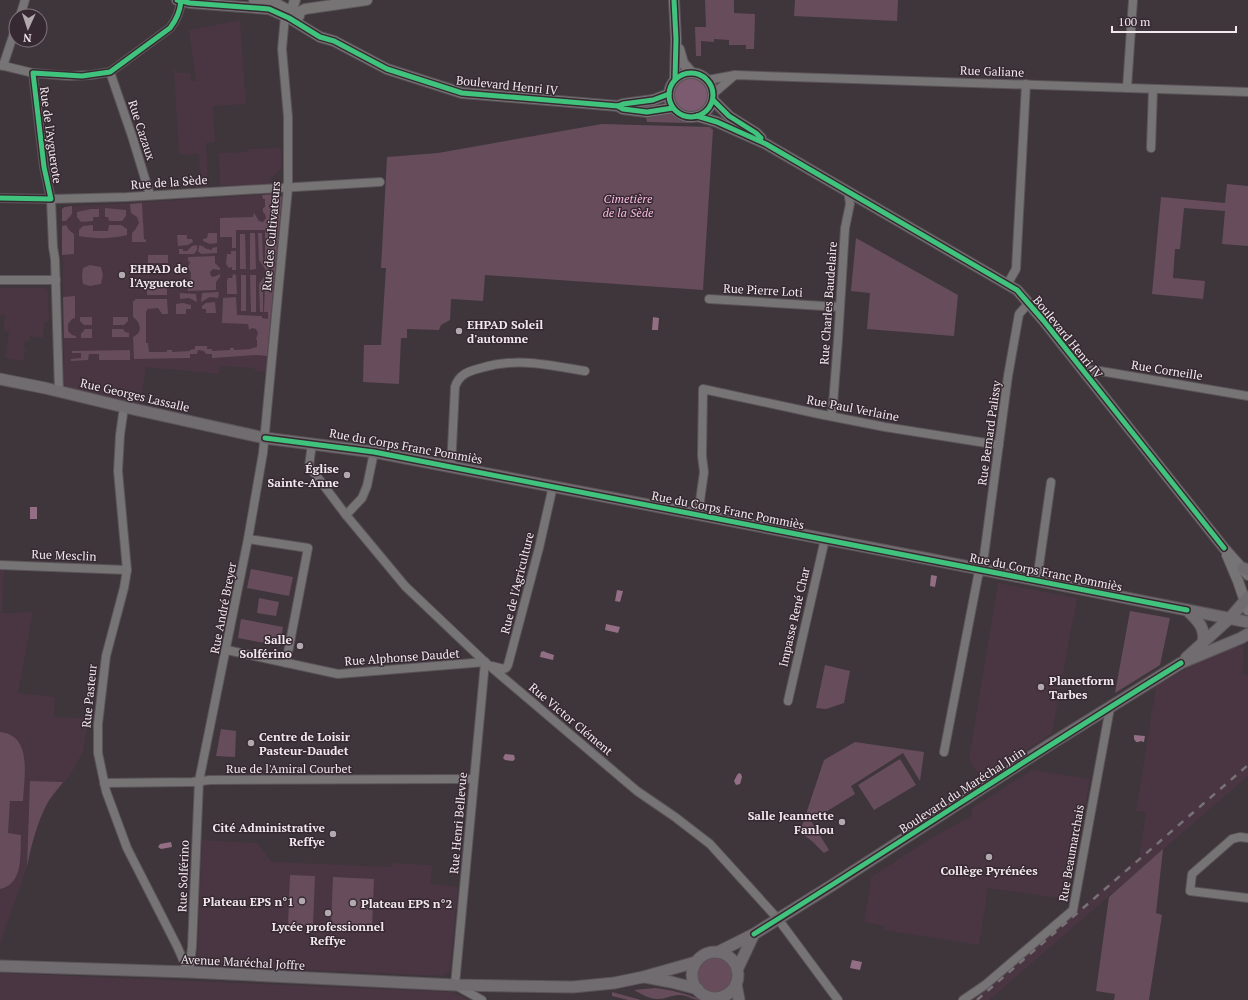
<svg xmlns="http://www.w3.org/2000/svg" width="1248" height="1000" viewBox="0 0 1248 1000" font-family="'PT Serif',serif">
  <rect width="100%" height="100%" fill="#3e363b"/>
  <g fill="#493642">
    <path d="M240,20L246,104L213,106L215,142L206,143L208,187L200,188L199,154L179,155L174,70H176L177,73H190L191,81H196L189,30Z"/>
    <path d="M281,148V169L270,179V184L220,186L219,153L247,152L248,149Z"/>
    <path d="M278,194L282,197L266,372L255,371V368L220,366L219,374L146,367L140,405L67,387L64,384L62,209L63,207Z"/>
    <path d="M0,288H46L48,291L49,322H45L43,338L30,336L29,341H25L24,347L26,348L23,361L5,358L9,332L3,331L5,316L0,315Z"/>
    <path d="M0,569H4L2,613L33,612L18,693L55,697L54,717L88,718L83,752L70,775L48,802L41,816L31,847L27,867L0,944Z"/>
    <path d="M998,583L1077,598L1052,733L982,780L969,759Z"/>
    <path d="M1244,646L1243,674L1248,675V776L989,1000H970L986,989L1139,857L1146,812L1136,811L1156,686L1206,657L1226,648Z"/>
    <path d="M1032,770L1090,779L1067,899L988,888L979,945L883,930L884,926L864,922L871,877L933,837L971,816L972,808Z"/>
    <path d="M202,840L257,843L272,862L392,867V863L430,865L432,866L431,884L458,887L450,970L443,976L197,965Z"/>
    <path d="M0,973L453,992L469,1000H0Z"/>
  </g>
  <g fill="#674c5c">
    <path d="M705,0H734V13L755,14L754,49H746V45H729V40L714,39V42L701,41V56H696L695,27H706Z"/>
    <path d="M795,0H898L897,21L794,16Z"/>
    <path d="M661,113C675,113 676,120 689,121V123L647,122L646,117Z"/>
    <path d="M602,124L710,127L713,130L703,290L485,275L483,301L451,299L450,320L441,325L439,330L407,329V338H401L399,384L363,382L364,345H381L386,268H381L387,157L438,153Z"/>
    <path d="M1227,184L1248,186V246L1222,244L1225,211L1184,208L1180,249H1175L1173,278L1205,281L1203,299L1152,294L1161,197L1225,203Z"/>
    <path d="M278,194L282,197L267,356L257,355L212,358V354H206L204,351L198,350L197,354H190V358L134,359L133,337C143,332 141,323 133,317V301H135V299H167L168,314H162L158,308L147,309V311H146V343H148L149,352H167V350H172V352L190,351V350L195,349V346H207V349H212V351L230,350V348H234V350L251,349L252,348L257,347V340L256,339L258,333L256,329L252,328L249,330L248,324L222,323L223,298L236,297L237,315L262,316V318L268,319V312H264L265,285L270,278L271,274V269L265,259V230H236V248H232V237H220V218L253,217L254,213L259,221L263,222L266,218L265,214L263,212V208L265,207V199H263L262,195Z"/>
    <path d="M142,203L144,239L146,240V242H132V233L135,230L139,223L137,217L131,213L130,204Z"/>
    <path d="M72,206V214L66,221H62V209L65,207Z"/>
    <path d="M105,208L126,210V216L122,221H109L108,217H105Z"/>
    <path d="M91,209H99V217H93V221L81,222L77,217V212Z"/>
    <path d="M66,225L69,230L74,234V254L62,255V226Z"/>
    <path d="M93,225V231H108L109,225H121L127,229V235C110,239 96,239 79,236V230L83,226Z"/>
    <path d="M208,233H217V243L210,244L203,241V239L207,238Z"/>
    <path d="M250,233H255L256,269L250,270Z"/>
    <path d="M258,233H262L263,259L269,269L268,278L263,284V312H260L259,284L264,277L266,273L265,269L259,260Z"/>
    <path d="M240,234H245L246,269H240Z"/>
    <path d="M177,235H187V239H192L193,242L188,245L178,246Z"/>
    <path d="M856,238L958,295L954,336L867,329L870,293L851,291Z"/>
    <path d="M197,245V250L194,254H179V249H183V251H187L192,246Z"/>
    <path d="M200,245L207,249L212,250V248L217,247V253L201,254L198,251L199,246Z"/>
    <path d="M231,251H236V270H232V267L229,268L226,264L227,254H231Z"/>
    <rect x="148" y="255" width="20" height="8"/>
    <path d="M215,256V263L220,268V270L213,269L210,272L211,276L213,277L220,274V277L216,282V290L188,291V286H190L191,273L188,267L190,262L188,261V257Z"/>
    <path d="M90,265L101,267L103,275L101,284L90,286L83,284L82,275L83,268Z"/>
    <path d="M233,274L236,275L237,294H227V281L228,278H232Z"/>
    <rect x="241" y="275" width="5" height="36"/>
    <path d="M250,275H256V312H251Z"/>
    <rect x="147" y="287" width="20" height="8"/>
    <path d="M219,292L218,298L210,297L201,302L202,293Z"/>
    <path d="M180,293L196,294L197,302L189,298L180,299Z"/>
    <path d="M75,296V318L72,319L68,324V331L72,335L76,336V338H64L63,297Z"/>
    <path d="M215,302L216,313H206V309H202V306L206,303Z"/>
    <path d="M183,303L191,305V309H186V314H176V304Z"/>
    <path d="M80,317H92V325H84L80,321Z"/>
    <path d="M113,317H128V321L124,325H113Z"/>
    <path d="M85,329H92V338H81V334Z"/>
    <path d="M112,329H123L125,332L129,333V337H112Z"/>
    <path d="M130,350V360H99V354H89L88,360L71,361V359L81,358V353H72V351Z"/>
    <path d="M251,569L293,577L289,596L247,588Z"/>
    <path d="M259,598L279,602L276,616L257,613Z"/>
    <path d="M1130,611L1170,618L1160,665L1115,693Z"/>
    <path d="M241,619L283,627L280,646L238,638Z"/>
    <path d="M825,665L850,671L844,703L826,709L816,708Z"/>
    <path d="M221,729L236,731L235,757L216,756Z"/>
    <path d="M0,732C33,735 24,777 23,801H10L8,833L21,835C20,854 24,884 0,889Z"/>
    <path d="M855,742L924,752L920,781L903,753L851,786L855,794L811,821L829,850L824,853L813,842L800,832L824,760Z"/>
    <path d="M900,759L916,785L874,810L858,785Z"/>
    <path d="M30,781L63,782C58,789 52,795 48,802C37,822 31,846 27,867Z"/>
    <path d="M1163,849L1156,913L1162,915L1149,1000H1114L1115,994L1096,991L1109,897Z"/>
    <path d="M290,875L315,876L313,926L288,925Z"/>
    <path d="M333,877L374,879L372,929L331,927Z"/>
    <circle cx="715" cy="975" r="18"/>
    <path d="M655,988C671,990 686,993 700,1000C692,1000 688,995 679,995C672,995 665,999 658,999C649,999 641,994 634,990Z"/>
    <path d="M612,992L641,1000H628L612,996Z"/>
  </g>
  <circle fill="#7c5a70" cx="690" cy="94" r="18"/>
  <g fill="#936e85">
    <path d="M653,317L659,318L658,330H652Z"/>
    <rect x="30" y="507" width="7" height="12"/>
    <path d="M931,575L937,576L935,587L930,586Z"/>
    <path d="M617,590L623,591L620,602L615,601Z"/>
    <path d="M606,624L620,627L618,633L605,630Z"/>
    <path d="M544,651L545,652L554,655L553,660L540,657L541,652Z"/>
    <path d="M1134,735L1145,736L1144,742L1140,741L1139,742H1136L1134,739Z"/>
    <path d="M505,754L514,755L515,759L513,761L505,760L503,758Z"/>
    <path d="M739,773L741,774L742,777L740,784L736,785L734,781L737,775Z"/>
    <path d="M171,842L172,847L161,849L158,847L160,844Z"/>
    <path d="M852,960L862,962L860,970L850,968Z"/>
  </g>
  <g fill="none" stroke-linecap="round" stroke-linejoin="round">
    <g stroke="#5a5357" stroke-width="10">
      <g id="minor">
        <path d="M20,16L25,0"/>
        <path d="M0,65L33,73L69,76L91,75L110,72L170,28C177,19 180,12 181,1"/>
        <path d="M3,66L16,27"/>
        <path d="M110,72L132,136L150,195"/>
        <path d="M33,73L44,167L51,199L53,247L55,259L59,391"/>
        <path d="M708,80L735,75L1248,92"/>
        <path d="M1127,88L1133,0"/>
        <path d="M713,94L735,75"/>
        <path d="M1151,148L1153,89"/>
        <path d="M0,198L51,199L127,197L380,182"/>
        <path d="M0,280H56"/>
        <path d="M1007,285L1016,269L1026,84"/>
        <path d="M709,299L840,307"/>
        <path d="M1081,369L1100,371L1248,396"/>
        <path d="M124,407L120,435L118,471L127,570L124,588L106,656L98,724V753L106,791L127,848L177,946L188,971"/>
        <path d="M831,416L833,404L838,340L845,228L850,204L848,191"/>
        <path d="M312,444L309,466L346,515L405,586L485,662L637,791L675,817L710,844L778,919L838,1000"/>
        <path d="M451,468L455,387C459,374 469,371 481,368C518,357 548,365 585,371"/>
        <path d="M346,515L362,498L367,486L374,452"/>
        <path d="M698,515L704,472L702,456L703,389L819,414L885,427L999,445"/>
        <path d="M248,539L308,548L286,663"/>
        <path d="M0,565L127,570"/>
        <path d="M1037,580L1051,482"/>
        <path d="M227,650L338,674L485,662"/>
        <path d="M492,666L504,669L506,668L508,665L539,548L553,486"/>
        <path d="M788,701L825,539"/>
        <path d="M944,752L978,576L982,569L984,556L1008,376L1019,314L1028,304"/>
        <path d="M104,783L192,782L210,780L473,779"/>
        <path d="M1248,838L1240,837L1232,839L1192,874L1190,891L1248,898"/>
        <path d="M189,972L192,947L199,781L248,539L263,453L288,188V117L282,49L285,16"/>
        <path d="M482,1000L455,985L485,662"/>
        <path d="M963,1000L985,985L1073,910L1110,708"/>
      </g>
    </g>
    <g stroke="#5a5357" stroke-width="12">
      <g id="tertiary">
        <path d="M177,0L190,3L269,9L289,18L320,37L334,41L387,69L462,93L618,106L623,104L653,100L669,94"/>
        <path d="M254,0L277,4L299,16"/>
        <path d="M674,0L676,39L675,79"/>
        <path d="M292,16L305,9L367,0"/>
        <path d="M289,18L295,0"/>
        <path d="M679,49L683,63L691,72"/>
        <circle cx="691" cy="95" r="22"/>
        <path d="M713,100L729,116L756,133L761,138"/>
        <path d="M618,106L623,109L647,112L673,108"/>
        <path d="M697,116L717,122L766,144L1017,290L1043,320L1224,548L1248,575"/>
        <path d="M1227,555L1238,581L1248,610"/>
      </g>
    </g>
    <g stroke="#5a5357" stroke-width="13">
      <g id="secondary">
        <path d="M0,379L45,388L124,407L265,438L374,452L929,559L1248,622"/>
        <path d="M1243,568L1248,570"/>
        <path d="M1187,610C1197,620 1206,627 1203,643"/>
        <path d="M1186,658L1230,618L1248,597"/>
        <path d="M718,952L754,934L834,884L1049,745L1181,663L1241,638L1248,634"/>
        <circle cx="715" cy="975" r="23"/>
        <path d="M0,966L189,972L455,985L573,987L614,983L643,977L696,962"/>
        <path d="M737,970L754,934"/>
        <path d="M645,977L671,982L698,989"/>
        <path d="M736,984L739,1000"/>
      </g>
    </g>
    <use href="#minor" stroke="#777476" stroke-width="8"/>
    <use href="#tertiary" stroke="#777476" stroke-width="10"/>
    <use href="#secondary" stroke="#716c6f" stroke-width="11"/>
    <path stroke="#787276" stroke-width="2.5" stroke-dasharray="7 7" stroke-linecap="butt" d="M977,1000L1248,765"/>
    <g stroke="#372931" stroke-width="8">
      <g id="cycleway">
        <path d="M177,0L190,3L269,9L289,18L320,37L334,41L387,69L462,93L618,106L623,104L653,100L669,94"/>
        <path d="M674,0L676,39L675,79"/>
        <circle cx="691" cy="95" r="22"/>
        <path d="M713,100L729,116L756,133L761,138"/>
        <path d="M618,106L623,109L647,112L673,108"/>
        <path d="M697,116L717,122L766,144L1017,290L1043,320L1224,548"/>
        <path d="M0,198L51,199L44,167L33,73L82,76L110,72L170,28C177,19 180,12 181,1"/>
        <path d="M265,438L374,452L1187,610"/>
        <path d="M754,934C897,845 1037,752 1181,663"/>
      </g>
    </g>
    <use href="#cycleway" stroke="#40c37c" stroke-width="5"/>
  </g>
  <g fill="#b2a9af" stroke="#372931" stroke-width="1.5">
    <circle cx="122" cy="275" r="4"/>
    <circle cx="459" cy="331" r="4"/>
    <circle cx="347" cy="475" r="4"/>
    <circle cx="300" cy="646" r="4"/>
    <circle cx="1041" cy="687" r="4"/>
    <circle cx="251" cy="743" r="4"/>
    <circle cx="842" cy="822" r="4"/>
    <circle cx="333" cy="834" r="4"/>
    <circle cx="989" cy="857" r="4"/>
    <circle cx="302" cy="901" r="4"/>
    <circle cx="353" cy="903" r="4"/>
    <circle cx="328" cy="913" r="4"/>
  </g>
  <g text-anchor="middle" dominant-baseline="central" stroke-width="3" stroke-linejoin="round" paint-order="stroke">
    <g font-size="12" fill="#f1e7ed" stroke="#372931">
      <text transform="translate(992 71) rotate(2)">Rue Galiane</text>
      <text transform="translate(507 85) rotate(6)">Boulevard Henri IV</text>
      <text transform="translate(142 130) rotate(72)">Rue Cazaux</text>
      <text transform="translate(51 135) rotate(82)">Rue de l'Ayguerote</text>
      <text transform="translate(169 182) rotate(-4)">Rue de la Sède</text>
      <text transform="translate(271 236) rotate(-85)">Rue des Cultivateurs</text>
      <text transform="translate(763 290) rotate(3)">Rue Pierre Loti</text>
      <text transform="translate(828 303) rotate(-86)">Rue Charles Baudelaire</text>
      <text transform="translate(1068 337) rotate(51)">Boulevard Henri IV</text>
      <text transform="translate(1167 370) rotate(9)">Rue Corneille</text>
      <text transform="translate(135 395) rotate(13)">Rue Georges Lassalle</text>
      <text transform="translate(853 408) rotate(11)">Rue Paul Verlaine</text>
      <text transform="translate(989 433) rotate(-82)">Rue Bernard Palissy</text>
      <text transform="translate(406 446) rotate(10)">Rue du Corps Franc Pommiès</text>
      <text transform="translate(728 510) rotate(11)">Rue du Corps Franc Pommiès</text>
      <text transform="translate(64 555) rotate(2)">Rue Mesclin</text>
      <text transform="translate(1046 572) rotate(11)">Rue du Corps Franc Pommiès</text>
      <text transform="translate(517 583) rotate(-76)">Rue de l'Agriculture</text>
      <text transform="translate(223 608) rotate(-79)">Rue André Breyer</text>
      <text transform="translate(794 617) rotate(-77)">Impasse René Char</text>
      <text transform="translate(402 657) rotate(-4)">Rue Alphonse Daudet</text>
      <text transform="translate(89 696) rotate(-84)">Rue Pasteur</text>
      <text transform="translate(571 719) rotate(40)">Rue Victor Clément</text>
      <text x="289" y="768">Rue de l'Amiral Courbet</text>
      <text transform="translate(962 790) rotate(-33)">Boulevard du Maréchal Juin</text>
      <text transform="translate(458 823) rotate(-85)">Rue Henri Bellevue</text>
      <text transform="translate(1071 853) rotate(-80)">Rue Beaumarchais</text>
      <text transform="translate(183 876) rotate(-88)">Rue Solférino</text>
      <text transform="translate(243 962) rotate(3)">Avenue Maréchal Joffre</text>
    </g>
    <g font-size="12" font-style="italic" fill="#fbbbe3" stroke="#372931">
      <text x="628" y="198">Cimetière<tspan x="628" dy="14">de la Sède</tspan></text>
    </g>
    <g font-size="12" font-weight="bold" fill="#f1e7ed" stroke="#372931" text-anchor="start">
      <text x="130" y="268">EHPAD de<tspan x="130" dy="14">l'Ayguerote</tspan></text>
      <text x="467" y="324">EHPAD Soleil<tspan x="467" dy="14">d'automne</tspan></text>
      <text x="339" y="468" text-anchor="end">Église<tspan x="339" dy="14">Sainte-Anne</tspan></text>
      <text x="292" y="639" text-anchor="end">Salle<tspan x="292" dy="14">Solférino</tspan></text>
      <text x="1049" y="680">Planetform<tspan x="1049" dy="14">Tarbes</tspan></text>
      <text x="259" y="736">Centre de Loisir<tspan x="259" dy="14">Pasteur-Daudet</tspan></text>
      <text x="834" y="815" text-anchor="end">Salle Jeannette<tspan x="834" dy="14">Fanlou</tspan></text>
      <text x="325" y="827" text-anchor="end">Cité Administrative<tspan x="325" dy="14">Reffye</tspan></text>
      <text x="989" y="870" text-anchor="middle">Collège Pyrénées</text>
      <text x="294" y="901" text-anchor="end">Plateau EPS n°1</text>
      <text x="361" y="903">Plateau EPS n°2</text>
      <text x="328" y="926" text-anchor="middle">Lycée professionnel<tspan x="328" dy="14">Reffye</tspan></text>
    </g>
  </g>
  <g transform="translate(28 28) rotate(183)"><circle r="19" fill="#372931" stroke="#81757c"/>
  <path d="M0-3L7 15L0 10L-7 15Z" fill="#b2a9af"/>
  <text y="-6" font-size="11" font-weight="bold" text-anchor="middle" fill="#f1e7ed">N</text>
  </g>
  <path d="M1112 26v6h124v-6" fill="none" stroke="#f1e7ed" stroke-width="2"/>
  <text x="1118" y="26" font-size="12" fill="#f1e7ed" stroke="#372931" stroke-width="3" paint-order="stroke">100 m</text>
</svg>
